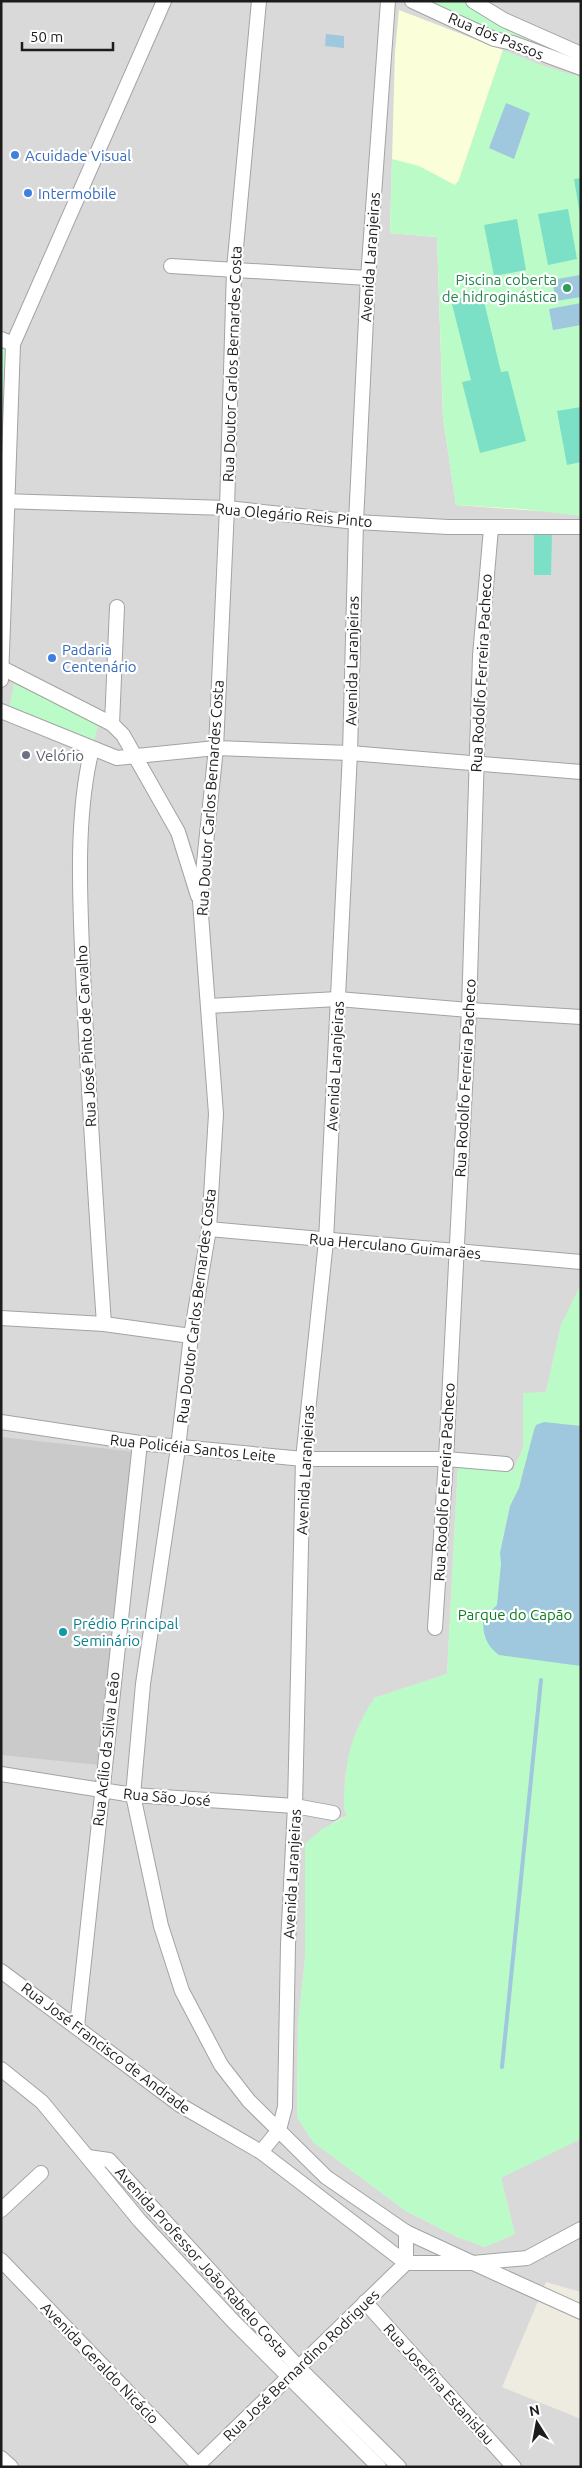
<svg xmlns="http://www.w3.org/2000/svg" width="582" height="2468" viewBox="0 0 582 2468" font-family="Ubuntu,sans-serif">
  <rect width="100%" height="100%" fill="#eeebe1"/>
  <path fill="#dad9d9" d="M1,1H581V1284L561,1325L546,1392L523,1394V1448L513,1471L458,1465L447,1674L374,1698L345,1777L344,1808L347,1816L338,1819L305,1844V1959L298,2023L297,2117L313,2142L406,2211L457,2237L485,2247L515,2234L501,2178L581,2134V2292L546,2282L502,2387L581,2419V2467H1Z"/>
  <path fill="#faffd9" d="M399,10L503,50L459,180L539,511L456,505L443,417L437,237L390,233L395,52Z"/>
  <path fill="#cacaca" d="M1,1437L136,1452L100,1765L1,1755Z"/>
  <g fill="#bbfbc8">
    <path d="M418,1H469L581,55V66L540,52Z"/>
    <path d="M503,50L541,65L581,77V516L522,509L456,505L443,417L437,237L390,233L392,159L419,166L455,185L459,180Z"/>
    <path d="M1,343L6,344L4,492H1Z"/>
    <path d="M14,684L99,723L93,744L8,713Z"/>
    <path d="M581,1284V2139L501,2178L515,2234L485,2247L457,2237L406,2211L313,2142L297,2117L298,2023L305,1959V1844L322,1829L347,1816L344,1808C345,1761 349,1738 374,1698L447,1674L458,1464L513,1471L523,1448V1393L546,1392L561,1325Z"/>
  </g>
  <g fill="#7be0c6">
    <path d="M581,178V221L574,179Z"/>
    <path d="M568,209L577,259L548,265L538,214Z"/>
    <path d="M517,219L526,270L494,276L484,225Z"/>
    <path d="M482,293L501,372L508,371L526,441L480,453L462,382L471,380L451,300Z"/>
    <path d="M581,407V462L567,465L557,411Z"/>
    <path d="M534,533H552L551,575H534Z"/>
  </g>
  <g fill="#9fc7dd">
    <path d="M326,34L344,36V48L325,46Z"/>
    <path d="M506,103L530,113L514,159L489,148Z"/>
    <path d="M580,275L581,297L556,301L552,280Z"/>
    <path d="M581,303V325L553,330L549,309Z"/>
    <path d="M544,1422L581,1426V1666L499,1655C486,1645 483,1635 483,1619L497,1605L501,1564L500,1553L510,1506L519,1488L534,1430L536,1425Z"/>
  </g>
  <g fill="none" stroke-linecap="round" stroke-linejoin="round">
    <path stroke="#9fc7dd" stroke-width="4" d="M502,2067L541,1680"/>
    <g stroke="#a3a3a3" stroke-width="16">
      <g id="minor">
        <path d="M259,1L234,269L227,508L216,748L200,901L216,1114L209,1229L191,1336L178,1448L143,1684L133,1795L161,1926L182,1991L221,2065L249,2101L326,2177L406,2232L473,2263L527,2258L581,2229"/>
        <path d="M412,1L494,39L513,43L581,68"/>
        <path d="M473,1L504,20L581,54"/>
        <path d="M171,266L368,278"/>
        <path d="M1,339L13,344"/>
        <path d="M1,501L227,508L356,522L448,527H581"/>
        <path d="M2,668L112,724L123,735L178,832L198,896"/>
        <path d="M1,680L13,344L164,1"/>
        <path d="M1,711L117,758L216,748L350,753L581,772"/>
        <path d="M112,724L117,607"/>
        <path d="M92,749C75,816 80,902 83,972C88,1090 96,1207 104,1324"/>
        <path d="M208,1006L338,999L469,1010L581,1017"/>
        <path d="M209,1229L581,1262"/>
        <path d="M1,1318L104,1324L191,1336"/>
        <path d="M1,1422L140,1443L303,1459H446L506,1464"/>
        <path d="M435,1628L446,1459L469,1010L480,656L491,528"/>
        <path d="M1,1774L133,1795L295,1806L333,1813"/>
        <path d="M1,1971L180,2105L261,2152L406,2263"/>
        <path d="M77,2026L140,1443"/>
        <path d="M1,2069L42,2102L140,2221L233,2321L379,2467"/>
        <path d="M261,2152L279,2130L285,2107L288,1944L295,1806L303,1459L326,1241L350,753L356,522L368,278L388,1"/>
        <path d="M88,2157L109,2160L299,2368L399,2467"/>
        <path d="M1,2210L41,2173"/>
        <path d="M406,2232V2263"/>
        <path d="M1,2260L200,2467"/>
        <path d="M406,2263H473L581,2312"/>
        <path d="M365,2302L514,2467"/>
        <path d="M1,2458L11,2467"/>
        <path d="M196,2467L406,2263"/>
      </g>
    </g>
    <use href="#minor" stroke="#fff" stroke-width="14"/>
  </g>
  <g fill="#3f7fe0" stroke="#fff" stroke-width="2">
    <circle cx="15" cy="155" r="5"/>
    <circle cx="28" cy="193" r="5"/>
    <circle cx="52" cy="658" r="5"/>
  </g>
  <circle fill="#2e9e5b" stroke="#fff" stroke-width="2" cx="567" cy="288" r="5"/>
  <circle fill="#6b7280" stroke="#fff" stroke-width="2" cx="26" cy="755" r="5"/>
  <circle fill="#0f9aa8" stroke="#fff" stroke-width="2" cx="63" cy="1632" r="5"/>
  <g text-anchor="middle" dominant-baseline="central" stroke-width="4.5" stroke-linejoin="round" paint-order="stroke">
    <g font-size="15" fill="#1c1c1c" stroke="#fff">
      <text transform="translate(496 36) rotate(22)">Rua dos Passos</text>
      <text transform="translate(370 257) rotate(-86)">Avenida Laranjeiras</text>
      <text transform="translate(232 364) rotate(-88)">Rua Doutor Carlos Bernardes Costa</text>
      <text transform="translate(294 515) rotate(5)">Rua Olegário Reis Pinto</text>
      <text transform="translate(352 661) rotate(-89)">Avenida Laranjeiras</text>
      <text transform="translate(481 673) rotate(-87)">Rua Rodolfo Ferreira Pacheco</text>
      <text transform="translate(210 798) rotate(-86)">Rua Doutor Carlos Bernardes Costa</text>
      <text transform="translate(86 1036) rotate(-93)">Rua José Pinto de Carvalho</text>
      <text transform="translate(335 1066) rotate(-87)">Avenida Laranjeiras</text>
      <text transform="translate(465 1078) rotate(-87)">Rua Rodolfo Ferreira Pacheco</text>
      <text transform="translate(395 1246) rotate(5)">Rua Herculano Guimarães</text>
      <text transform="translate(196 1306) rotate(-83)">Rua Doutor Carlos Bernardes Costa</text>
      <text transform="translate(193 1448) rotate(6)">Rua Policéia Santos Leite</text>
      <text transform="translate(305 1470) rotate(-87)">Avenida Laranjeiras</text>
      <text transform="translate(444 1482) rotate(-87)">Rua Rodolfo Ferreira Pacheco</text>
      <text transform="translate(106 1749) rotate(-84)">Rua Acílio da Silva Leão</text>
      <text transform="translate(167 1797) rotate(5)">Rua São José</text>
      <text transform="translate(292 1874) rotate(-87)">Avenida Laranjeiras</text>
      <text transform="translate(106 2048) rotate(37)">Rua José Francisco de Andrade</text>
      <text transform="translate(202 2262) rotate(48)">Avenida Professor João Rabelo Costa</text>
      <text transform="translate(100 2363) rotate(46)">Avenida Geraldo Nicácio</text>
      <text transform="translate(301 2365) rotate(-44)">Rua José Bernardino Rodrigues</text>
      <text transform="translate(439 2384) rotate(48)">Rua Josefina Estanislau</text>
    </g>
    <g font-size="15" fill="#366cbe" stroke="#fff" text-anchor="start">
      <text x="25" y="155">Acuidade Visual</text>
      <text x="38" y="193">Intermobile</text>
      <text x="62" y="649">Padaria<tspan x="62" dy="17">Centenário</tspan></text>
    </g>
    <g font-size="15" fill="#27864d" stroke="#fff" text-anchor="end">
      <text x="557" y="279">Piscina coberta<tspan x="557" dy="17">de hidroginástica</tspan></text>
    </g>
    <g font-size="15" fill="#5b616d" stroke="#fff" text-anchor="start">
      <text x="36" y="755">Velório</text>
    </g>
    <g font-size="15" fill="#087c20" stroke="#fff">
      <text x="515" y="1614">Parque do Capão</text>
    </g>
    <g font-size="15" fill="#0d838f" stroke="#fff" text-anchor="start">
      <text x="73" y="1623">Prédio Principal<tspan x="73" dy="17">Seminário</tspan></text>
    </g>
  </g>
  <rect width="582" height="2468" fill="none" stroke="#1c1c1c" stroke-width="5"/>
  <g transform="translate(537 2423) rotate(349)" stroke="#ffffff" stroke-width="4" paint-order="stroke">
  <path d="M0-4L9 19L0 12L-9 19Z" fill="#1c1c1c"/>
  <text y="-8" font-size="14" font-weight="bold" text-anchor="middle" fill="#1c1c1c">N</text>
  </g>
  <path d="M22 42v8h91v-8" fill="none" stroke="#1c1c1c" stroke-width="2.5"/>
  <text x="30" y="42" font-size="15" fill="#1c1c1c" stroke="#ffffff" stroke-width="4" paint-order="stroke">50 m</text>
</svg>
